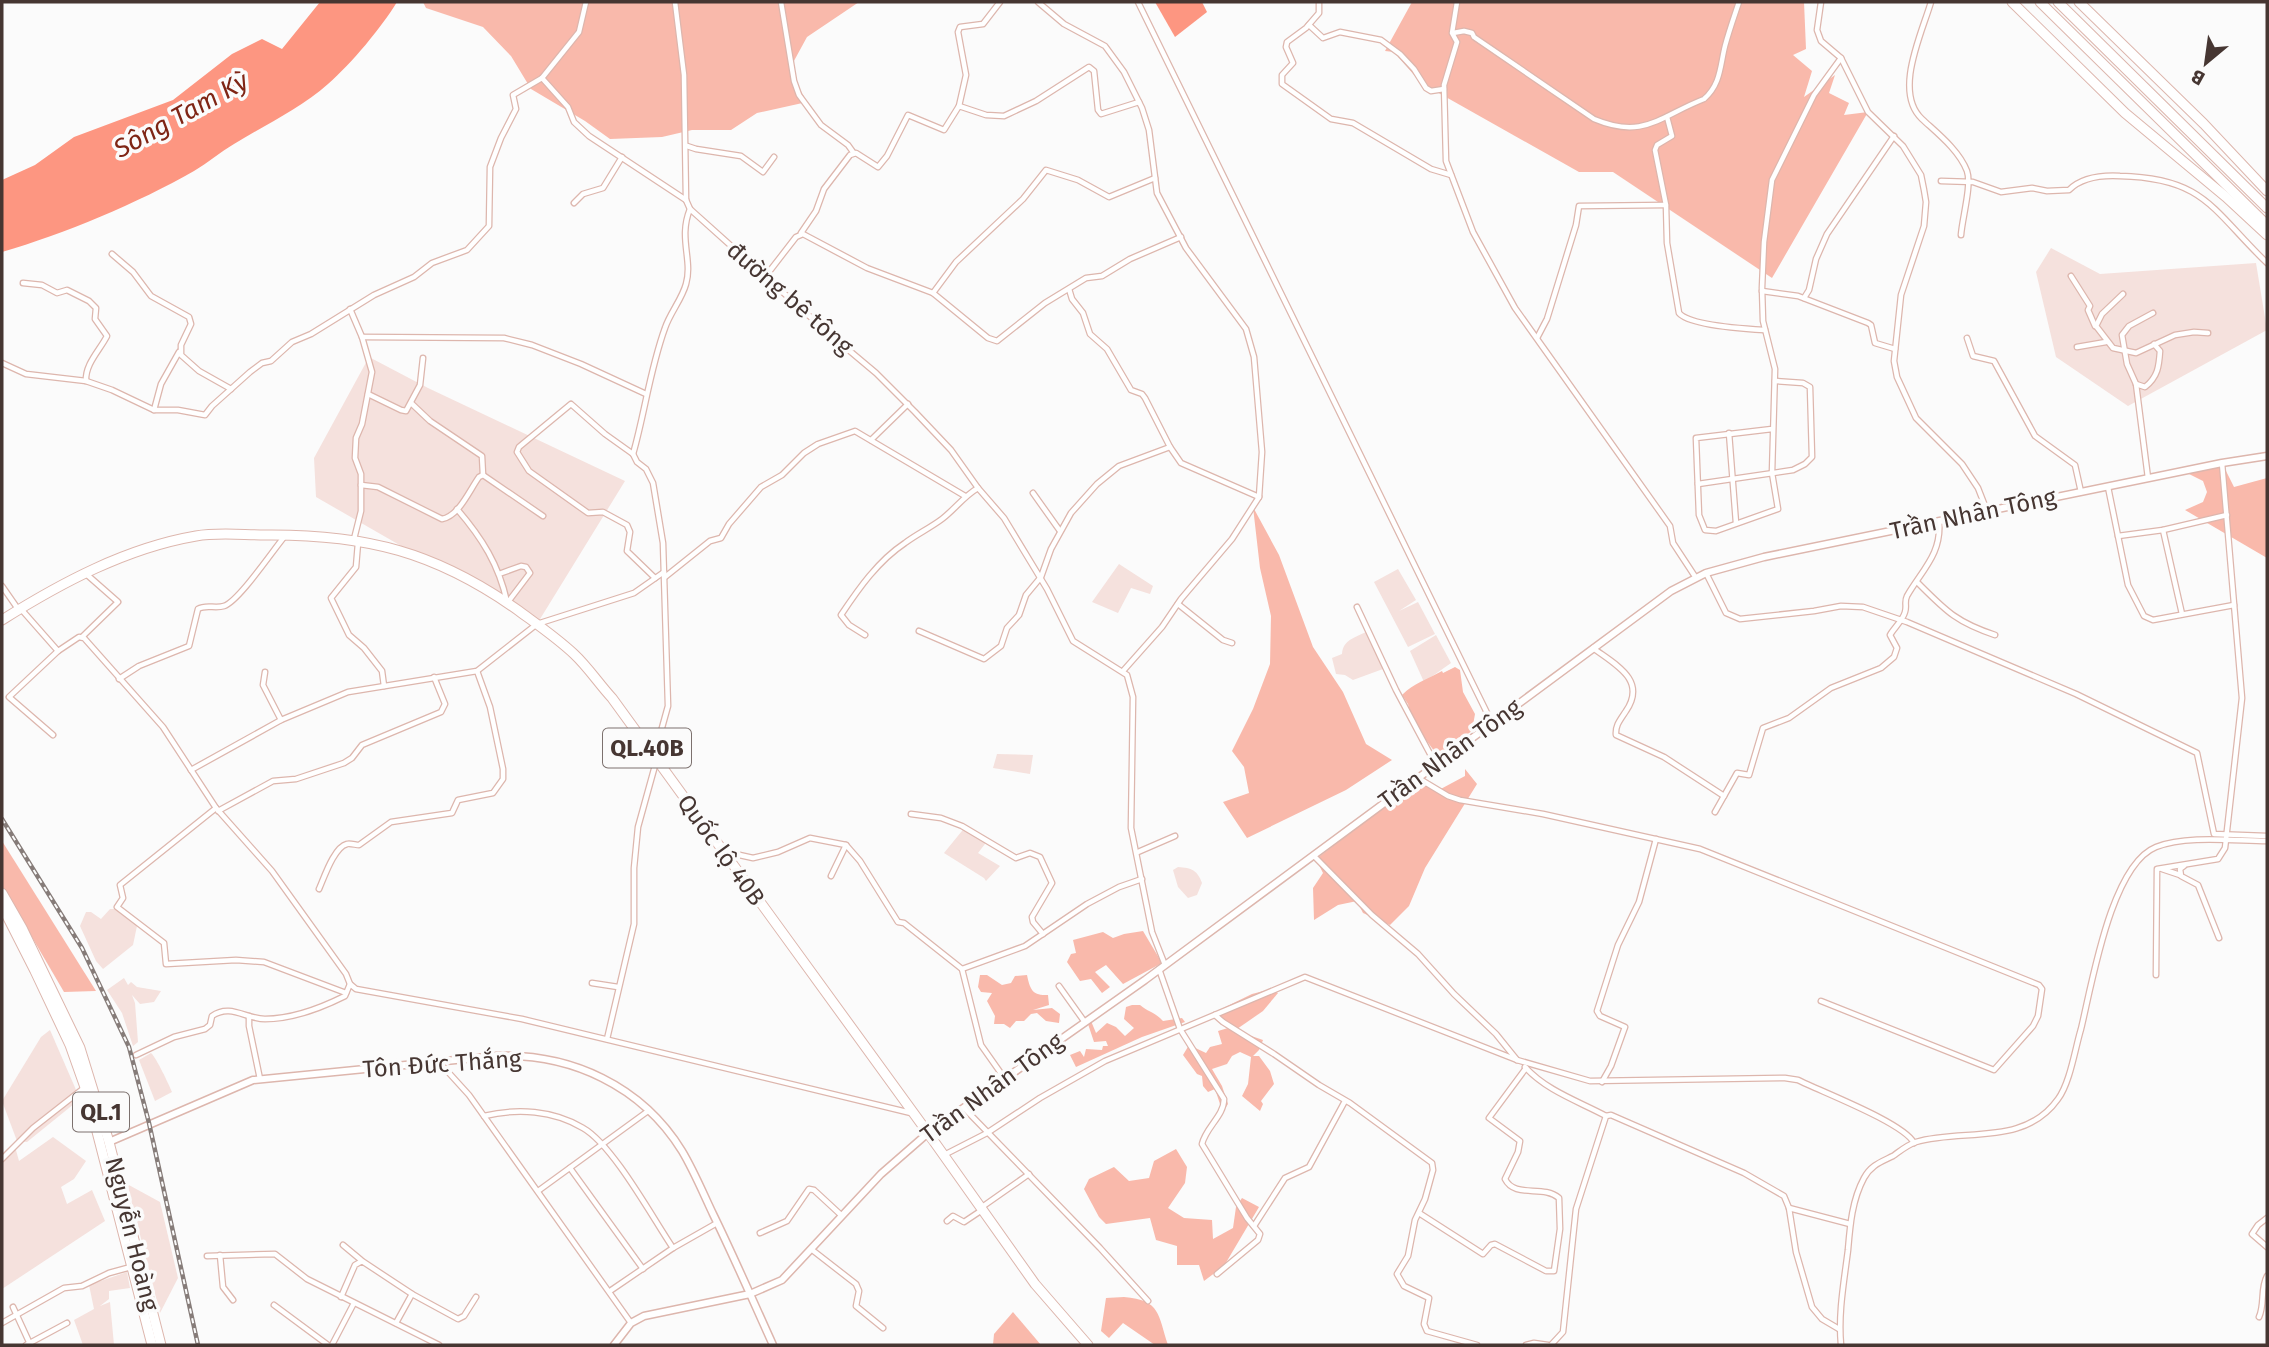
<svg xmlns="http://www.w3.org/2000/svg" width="2269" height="1347" viewBox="0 0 2269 1347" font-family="'Fira Sans',sans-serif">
  <rect width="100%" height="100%" fill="#fbfbfb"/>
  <g fill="#f5e1dd">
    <path d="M2051,248L2100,274L2256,263L2267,330L2128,406L2056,357L2036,272Z"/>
    <path d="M369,357L428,388L625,481L537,624L316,497L314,458Z"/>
    <path d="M1119,564L1153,586L1150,594L1131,588L1118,613L1092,602Z"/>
    <path d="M1398,569L1416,600L1399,611L1418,602L1435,634L1408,647L1374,582Z"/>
    <path d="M1366,632L1383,669L1353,680L1345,675L1336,674L1332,658L1342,654C1343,640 1354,638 1366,632Z"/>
    <path d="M1436,635L1451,663L1424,682L1410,651Z"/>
    <path d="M997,754L1033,755L1030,774L993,768Z"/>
    <path d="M966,826L988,840L978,853L1000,866L986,881L984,878L944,853Z"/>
    <path d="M1178,867C1192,868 1197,870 1202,883L1197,895L1188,898L1178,887L1173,870Z"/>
    <path d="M110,909H116L134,918L137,926L133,945L103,969L96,961L80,926L86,912H91L101,919Z"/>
    <path d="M124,978L128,985L131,982L137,987L161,991L154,1002L140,1004L132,995L135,1003L138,1042L133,1046L122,1013L107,990Z"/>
    <path d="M50,1030L80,1099L27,1142L17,1141L2,1101L41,1037Z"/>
    <path d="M151,1053C157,1059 168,1083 172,1092L155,1101L139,1060Z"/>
    <path d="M53,1137L86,1161L74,1179L61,1187L67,1204L92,1190L105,1221L2,1289V1162L14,1143L19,1161Z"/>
    <path d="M127,1184L160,1202L178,1278L160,1313Z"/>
    <path d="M127,1272L130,1288L109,1291V1299L100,1306L110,1302L114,1345H83L74,1320L94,1309L89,1285Z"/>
  </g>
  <g fill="#f9b9ab">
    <path d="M423,2H859L807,37L789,70L807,102L757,113L731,130H692L662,137L610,139L585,121L531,89L511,56L483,27L426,8Z"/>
    <path d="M1412,2H1804L1806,49L1793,55L1812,71L1804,97L1835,75L1829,93L1849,103L1844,115L1868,112L1772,278L1613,172H1579L1421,83L1394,52L1385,51Z"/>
    <path d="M2222,463L2234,487L2267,478V558L2185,510L2203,502L2207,492L2203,481L2187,473Z"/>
    <path d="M1253,507L1279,555L1313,647L1343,692L1366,744L1392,760L1346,790L1247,838L1223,802L1249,793L1244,767L1232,751L1253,709L1270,664L1271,616L1260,568Z"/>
    <path d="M1455,667L1460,670L1463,692L1475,714L1472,731L1437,755L1413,722L1408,704L1402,695C1414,683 1428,679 1442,671L1443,673Z"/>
    <path d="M1465,769L1477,784L1425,868L1409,906L1390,925L1363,913L1357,901L1338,905L1314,920L1313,888L1323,873L1316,859L1424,777L1437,791L1465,776Z"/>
    <path d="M2,841L96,991L64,992L2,886Z"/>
    <path d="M1143,931L1162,963L1123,984L1106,965L1095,972L1110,987L1102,993L1091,979L1080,981L1067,962L1071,954L1076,953L1073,940L1103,932L1113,938L1124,934Z"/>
    <path d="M980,975H987L1002,985L1011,983L1015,976L1027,975C1030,989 1032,996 1048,995L1049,1005L1033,1010L1052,1008L1060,1014L1059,1023L1046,1021L1037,1013L1031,1014L1024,1021H1016L1010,1028L1004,1024H994L995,1016L987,1001L992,993L981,992L978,987Z"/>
    <path d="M1271,989L1278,993L1263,1011L1237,1029L1213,1013L1252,994Z"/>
    <path d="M1132,1005H1140C1148,1012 1155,1012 1163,1021L1182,1018L1185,1022L1142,1037L1076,1067L1070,1055L1080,1051L1084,1057L1086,1049L1102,1050L1103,1046H1108L1106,1041L1094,1042L1088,1024L1091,1021L1096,1033L1107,1023L1116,1027L1125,1036L1134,1028L1124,1019L1126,1007Z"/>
    <path d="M1228,1028L1263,1040L1259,1050L1253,1056H1259L1270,1071L1274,1084L1261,1101L1263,1104L1260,1111L1242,1096L1248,1084L1251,1057L1240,1052L1232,1056L1227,1064L1212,1069L1222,1086L1228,1104L1226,1107L1220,1104L1215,1089L1208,1092L1203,1086L1202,1076L1197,1074L1183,1055L1189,1045L1206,1053L1210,1047L1222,1044L1218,1031Z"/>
    <path d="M1176,1149L1187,1167L1185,1183L1168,1208L1184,1218L1212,1220L1213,1239L1233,1228L1236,1207L1242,1198L1259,1207L1224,1266L1204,1281L1199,1265H1177V1246L1156,1240L1150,1218L1106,1224L1099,1217L1084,1189L1089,1179L1114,1167L1129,1181L1149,1178L1154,1161Z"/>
    <path d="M1124,1297C1161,1300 1158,1315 1168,1345H1155L1123,1323L1109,1338L1101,1331L1106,1298Z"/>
    <path d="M1013,1312L1041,1345H993L994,1334Z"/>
  </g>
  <g fill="#fd9681">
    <path d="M320,2H397C381,28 352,63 328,84C301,108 265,125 234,144C220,152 208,163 194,171C138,203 64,234 2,252V180L35,165L74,137L173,100L232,54L262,39L282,49Z"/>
    <path d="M1155,2H1202L1207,12L1175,37Z"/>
  </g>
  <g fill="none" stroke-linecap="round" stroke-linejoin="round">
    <g stroke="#ddb6ad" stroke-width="7">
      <g id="street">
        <path d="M675,2L684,75L686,200L690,209L826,331L876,373L915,412L951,450L978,488L1004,518L1047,589L1073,641L1127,675L1133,697L1131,828L1152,932L1165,965"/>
        <path d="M781,2L794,81L799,95L821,125L848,145L853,152"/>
        <path d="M1038,2L1064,24L1105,46L1124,72L1142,108L1149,130L1157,193L1186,248L1246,329L1254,357L1262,452L1259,497L1232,539L1181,599L1162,627L1123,671"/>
        <path d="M1138,2L1492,723"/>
        <path d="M1319,2V13L1306,28L1287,42L1286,47L1293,63L1282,75V84L1331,119L1353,123L1431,169L1451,175"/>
        <path d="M1457,2L1452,33L1457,42L1444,85L1446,161L1473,232L1515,308L1670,526L1673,543L1696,578"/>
        <path d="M1821,2L1817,30L1821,41L1841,58L1868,112L1903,146L1921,175L1924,190L1926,202L1924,226L1901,295L1894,361L1897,377L1916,418L1962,464L1978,488L1987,511"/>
        <path d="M1931,2C1922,33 1893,92 1922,119C1937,133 1959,150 1967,171C1972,185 1962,219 1961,235"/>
        <path d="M1309,25L1323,38L1340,32L1381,40L1400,54L1414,69L1426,88L1431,91L1444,89"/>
        <path d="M1453,33L1464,31L1472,33L1474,37L1594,119C1644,140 1660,116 1704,99C1721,84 1720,66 1725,46C1729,31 1734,17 1739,2"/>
        <path d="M542,78L579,32L586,2"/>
        <path d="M959,106L966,75L958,32L960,27L983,24L1000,2"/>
        <path d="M1667,117L1672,136L1657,145L1655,150L1666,205L1667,243L1679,313C1690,326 1747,329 1765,330"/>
        <path d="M687,146L696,149L741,156L763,172L774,157"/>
        <path d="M1941,181L1973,182L2001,192L2032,188L2047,191L2069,190C2082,177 2101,175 2120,176C2205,178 2212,210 2267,263"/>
        <path d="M574,203L583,194L603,188L622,157"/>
        <path d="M801,233L816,211L824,189L850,155L856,153L878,167L887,156L908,115L944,130L959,106L986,115L1004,116L1036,101L1089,67L1094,71L1098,110L1101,114L1139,102"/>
        <path d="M112,254L133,272L151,296L189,317L191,324L181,345V355L199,371L231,389"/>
        <path d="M2071,276L2090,306L2088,310L2095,326"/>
        <path d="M765,277L796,237L803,234L867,268L933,293L988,338L997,341L1045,303L1086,278L1102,276L1130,259L1181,237"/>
        <path d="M23,283L42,285L57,293L67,290L89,301L96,308L95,319L107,336C100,350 85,364 86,381"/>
        <path d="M1762,291L1798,296L1868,323L1871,325L1875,343L1895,349"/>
        <path d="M933,293L956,262L1023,199L1046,170L1078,180L1109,197L1155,178"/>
        <path d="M2123,294L2102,314L2096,326L2113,348L2136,353L2175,335L2194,332L2208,333"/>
        <path d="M1804,298L1809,290L1816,259L1827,234L1894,136"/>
        <path d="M350,309L362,337L372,372L362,424L356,438L355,458L361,474V511L354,539"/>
        <path d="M362,337L504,338L532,345L581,364L646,394"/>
        <path d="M1537,338L1547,319L1576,225L1579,206L1666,205"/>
        <path d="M1967,338L1973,356L1994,361L2035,436L2075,465L2081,492"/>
        <path d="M2077,347L2106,342"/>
        <path d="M2,363L26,374L86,381L112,390L154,410H178L205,415L212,406L250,372L262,363L271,361L292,342L311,334L374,295L414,277L432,263L467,250L489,226L490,167L501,138L516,109L513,95L542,78L568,107L574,122L589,136L686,200"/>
        <path d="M2136,384L2145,387C2158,377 2159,366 2160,351L2154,344"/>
        <path d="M368,394L401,410L406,411L420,385L423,358"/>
        <path d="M411,403L430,421L482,456L483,475"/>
        <path d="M154,410L161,384L179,352"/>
        <path d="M1772,429L1696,438L1699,515L1705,530L1716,531L1778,509L1772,473L1775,369L1763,321L1762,288L1764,242L1772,180L1814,95L1841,58"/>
        <path d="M1729,433L1736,523"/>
        <path d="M871,440L908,404"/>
        <path d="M1170,447L1181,463L1259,497"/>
        <path d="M633,454L605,434L571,404L519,447L517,452L529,471L588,513L603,512L627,525L630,532L627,551L655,578"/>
        <path d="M2148,478L2136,384L2127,364L2122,335L2129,326L2153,313"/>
        <path d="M1698,484L1793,470L1805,464L1812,457L1810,387L1803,383L1775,381"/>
        <path d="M361,485L378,487L442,519C459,516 469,491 479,477L483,475L543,516"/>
        <path d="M2108,487L2128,585L2144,616L2153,620L2234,605"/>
        <path d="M1033,493L1060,531"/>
        <path d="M457,509C482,538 499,565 507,602"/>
        <path d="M2163,530L2182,614"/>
        <path d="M2118,536L2163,530L2227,515"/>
        <path d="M358,543L356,567L331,598L349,635L364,648L382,671L384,686"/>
        <path d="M1706,573L1726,613L1740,619L1814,611L1841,606L1863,607L1907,622L2076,694L2197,753L2214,834L2267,836"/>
        <path d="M499,574L521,566L526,567L530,573L508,602"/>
        <path d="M665,577L710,541L721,538L729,524L761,487L782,475L804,453L818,444L855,431L965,496"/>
        <path d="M1918,583C1946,611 1956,622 1995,635"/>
        <path d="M2,586L18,609"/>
        <path d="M1178,604L1223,640L1232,643"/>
        <path d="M1357,607L1396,690L1436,765"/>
        <path d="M21,609L58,651L79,637L84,638L163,727L216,808L272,871L346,974L350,984L356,989L522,1019L911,1113"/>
        <path d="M919,631L984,659L1001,646L1007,628L1019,615L1026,595L1041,577L1051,549L1071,513L1097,484L1119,466L1170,447L1145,398L1142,394L1131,390L1107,349L1090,334L1083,313L1072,299L1069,289"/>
        <path d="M865,635L849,625L841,615C859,588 878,561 905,543C917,534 930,528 942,519C955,509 964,496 978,488"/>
        <path d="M82,637L118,602L85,573"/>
        <path d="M1593,648C1616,665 1647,680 1626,711C1621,719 1615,725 1616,735L1664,757L1724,796"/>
        <path d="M265,672L263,685L281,720"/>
        <path d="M119,679L139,666L189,646L198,609C206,604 215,609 224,606C239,601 273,550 285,536"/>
        <path d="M53,735L9,697L58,651"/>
        <path d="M655,753L668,706L663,543L653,483L646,469L637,462L633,454C645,412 650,369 665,328C670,313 682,299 686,284C693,260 678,238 690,209"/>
        <path d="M191,770L281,720L348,692L477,671L537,624L634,593L664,572"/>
        <path d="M1418,778L1448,796L1460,800L1543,814L1700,849L2039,985L2042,989L2038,1016L2033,1026L1994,1070L1821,1001"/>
        <path d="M216,808L120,885L123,898L117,907L164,943L166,964L236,960L264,962L346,993"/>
        <path d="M218,811L273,781L296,779L344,763L352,758L362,745L441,712L445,704L434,677"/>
        <path d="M1715,812L1737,773L1749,775L1763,728L1789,718L1831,688L1881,668L1894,657L1897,648L1890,635C1894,628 1903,620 1905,612C1907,606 1904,602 1907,596C1922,570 1942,554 1939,521"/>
        <path d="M911,814L941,818L962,826L1016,858L1030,853L1040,857L1052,883L1032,917L1033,922L1043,934"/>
        <path d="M726,852L753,858L778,852L810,838L846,845L860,861L898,922L904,923L962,969L981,1045L1005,1079"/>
        <path d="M1138,852L1175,836"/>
        <path d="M1314,856L1372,915L1418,954L1454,994L1496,1034L1517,1060"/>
        <path d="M2184,866L2180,869L2181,876L2198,885L2219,938"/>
        <path d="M2162,869L2180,875"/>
        <path d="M831,876L846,845"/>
        <path d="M319,889C324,878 334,847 347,844C350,843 356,845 359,845L391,822L452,813L458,800L493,793L503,779V769L490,707L477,671"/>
        <path d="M962,969L1025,946L1087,904L1119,887L1142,879"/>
        <path d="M1159,969L1180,1029L1224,1099C1224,1116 1206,1127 1202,1144L1247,1218L1260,1234L1258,1240L1217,1274"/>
        <path d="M2156,975L2157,869L2218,859L2225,848L2242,698L2222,463"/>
        <path d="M592,983L618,987"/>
        <path d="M1059,986L1084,1021"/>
        <path d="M1215,1015L1223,1022L1274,1054L1319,1085L1350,1103L1432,1163L1433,1170L1425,1199L1415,1220L1408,1256L1397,1274L1404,1286L1429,1298L1424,1324L1427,1331L1477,1345"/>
        <path d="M249,1016V1026L260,1079"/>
        <path d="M607,1039L634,924V868L638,827L656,762"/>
        <path d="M136,1055L174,1037L205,1029L210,1025L212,1016C230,1003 246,1019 265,1019C292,1019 321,1008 345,996L350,984"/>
        <path d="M439,1062L469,1095L631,1323"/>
        <path d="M1525,1067C1547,1091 1578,1101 1606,1116"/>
        <path d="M1602,1082L1611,1066L1625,1027L1600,1016L1597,1011L1618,945L1639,902L1656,839"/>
        <path d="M964,1108L1100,1248L1148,1301"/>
        <path d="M484,1116C517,1108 553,1110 583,1128C613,1145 652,1217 673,1248"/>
        <path d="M944,1155L987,1133L1040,1098L1105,1061L1305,977L1517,1060L1590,1081L1785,1078L1798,1080C1822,1092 1904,1123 1914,1143"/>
        <path d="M2,1159L33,1128L84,1088"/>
        <path d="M570,1168L643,1269"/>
        <path d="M538,1191L648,1111"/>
        <path d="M982,1207L1029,1174"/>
        <path d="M1789,1208L1850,1224"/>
        <path d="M1419,1213L1483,1254L1491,1245L1495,1244L1546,1271H1554L1560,1229L1559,1198C1543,1184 1515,1199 1505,1179L1518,1152L1520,1141L1489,1118L1526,1068"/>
        <path d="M2267,1218L2258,1225L2252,1234L2267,1247"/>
        <path d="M947,1221L953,1216L964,1222L982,1210"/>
        <path d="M1254,1226L1285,1178L1309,1167L1345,1101"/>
        <path d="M760,1233L787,1221L809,1189L814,1190L841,1215"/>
        <path d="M343,1245L361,1260"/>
        <path d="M811,1249L856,1284L859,1291L856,1306L883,1328"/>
        <path d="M220,1255L223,1287L233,1300"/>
        <path d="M207,1256L275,1254L307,1279L439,1345"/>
        <path d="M610,1291L673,1248L717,1223"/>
        <path d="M341,1297L355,1265L362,1261L412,1294L458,1319L464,1316L476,1297"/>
        <path d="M274,1305L328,1345"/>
        <path d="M13,1307L30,1344"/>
        <path d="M2259,1317C2265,1304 2260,1289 2267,1276"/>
        <path d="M2,1323L64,1288L82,1286L109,1273L131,1267"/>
        <path d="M396,1323L412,1294"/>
        <path d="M26,1345L67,1323"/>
        <path d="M332,1345L354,1303"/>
        <path d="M1526,1345L1534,1343L1548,1345"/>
        <path d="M1551,1345L1563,1332L1576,1209L1606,1116L1611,1115L1744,1173L1784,1196L1789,1208L1796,1252L1812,1307L1822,1319L1839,1329"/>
        <path d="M1841,1345C1838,1313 1844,1282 1848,1250C1850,1226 1852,1200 1864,1178C1871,1165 1881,1162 1893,1156C1900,1151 1907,1145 1916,1142C1964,1128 2024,1147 2058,1099C2070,1083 2075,1049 2081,1029C2092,984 2111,865 2156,847C2187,835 2234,841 2267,841"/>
      </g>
    </g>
    <g stroke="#ddb6ad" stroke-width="9">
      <g id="secondary">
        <path d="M109,1142L253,1080L496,1056C571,1053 642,1086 682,1151C694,1171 703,1193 713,1214C734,1257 753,1301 773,1345"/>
        <path d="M614,1345L631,1323L644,1316L750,1294L782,1280L881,1174L928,1133L1145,980L1671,591L1706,573L1764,557L2222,463L2267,456"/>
      </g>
    </g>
    <g stroke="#ddb6ad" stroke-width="11">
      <g id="highway">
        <path d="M2012,2L2125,113L2226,197L2267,235"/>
        <path d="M2040,2L2267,225"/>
        <path d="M2058,2L2267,208"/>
        <path d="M2079,2L2204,124L2267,191"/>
        <path d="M2,620C61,583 126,548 196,536C218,532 243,535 265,535C366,534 436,552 519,611C538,625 557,638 574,654C588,667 599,684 612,698L928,1133L1035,1284L1088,1345"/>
        <path d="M2,893L22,928L80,1048L109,1142L161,1345"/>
        <path d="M2,906L35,971L70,1045L87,1093L152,1345"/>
      </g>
    </g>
    <use href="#street" stroke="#fff" stroke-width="4.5"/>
    <use href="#secondary" stroke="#fff" stroke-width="6"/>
    <use href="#highway" stroke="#fff" stroke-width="9"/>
    <g stroke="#867c79" stroke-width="4.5">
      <path id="rail" d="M2,819L82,948L129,1047L149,1123L198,1345"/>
    </g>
    <use href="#rail" stroke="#fbfbfb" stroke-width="2" stroke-dasharray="5" stroke-linecap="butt"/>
  </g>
  <g text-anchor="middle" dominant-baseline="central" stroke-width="7" stroke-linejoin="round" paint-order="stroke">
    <g fill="#fbfbfb" stroke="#7c716e" stroke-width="2">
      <rect x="603" y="728.5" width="88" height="39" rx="5"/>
      <rect x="73" y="1092.5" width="56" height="39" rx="5"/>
    </g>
    <g font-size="23" font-weight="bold" fill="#463632">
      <text x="647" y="748">QL.40B</text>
      <text x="101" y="1112">QL.1</text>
    </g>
    <g font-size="24" fill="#463632" stroke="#fbfbfb">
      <text transform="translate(790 298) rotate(41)">đường bê tông</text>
      <text transform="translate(1973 514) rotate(-12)">Trần Nhân Tông</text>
      <text transform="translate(1450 754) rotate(-36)">Trần Nhân Tông</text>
      <text transform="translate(721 850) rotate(54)">Quốc lộ 40B</text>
      <text transform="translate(442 1064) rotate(-4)">Tôn Đức Thắng</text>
      <text transform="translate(992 1088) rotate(-36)">Trần Nhân Tông</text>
      <text transform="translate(132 1234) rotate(76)">Nguyễn Hoàng</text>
    </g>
    <g font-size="26" font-style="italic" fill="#7f2515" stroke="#fbfbfb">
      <text transform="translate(181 115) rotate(-29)">Sông Tam Kỳ</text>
    </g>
  </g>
  <rect width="2269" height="1347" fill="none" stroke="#463632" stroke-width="7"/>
  <g transform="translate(2206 63) rotate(209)" stroke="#fbfbfb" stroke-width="5" paint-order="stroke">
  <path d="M0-5L12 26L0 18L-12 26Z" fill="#463632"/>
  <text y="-10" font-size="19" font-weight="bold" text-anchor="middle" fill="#463632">B</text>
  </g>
</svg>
